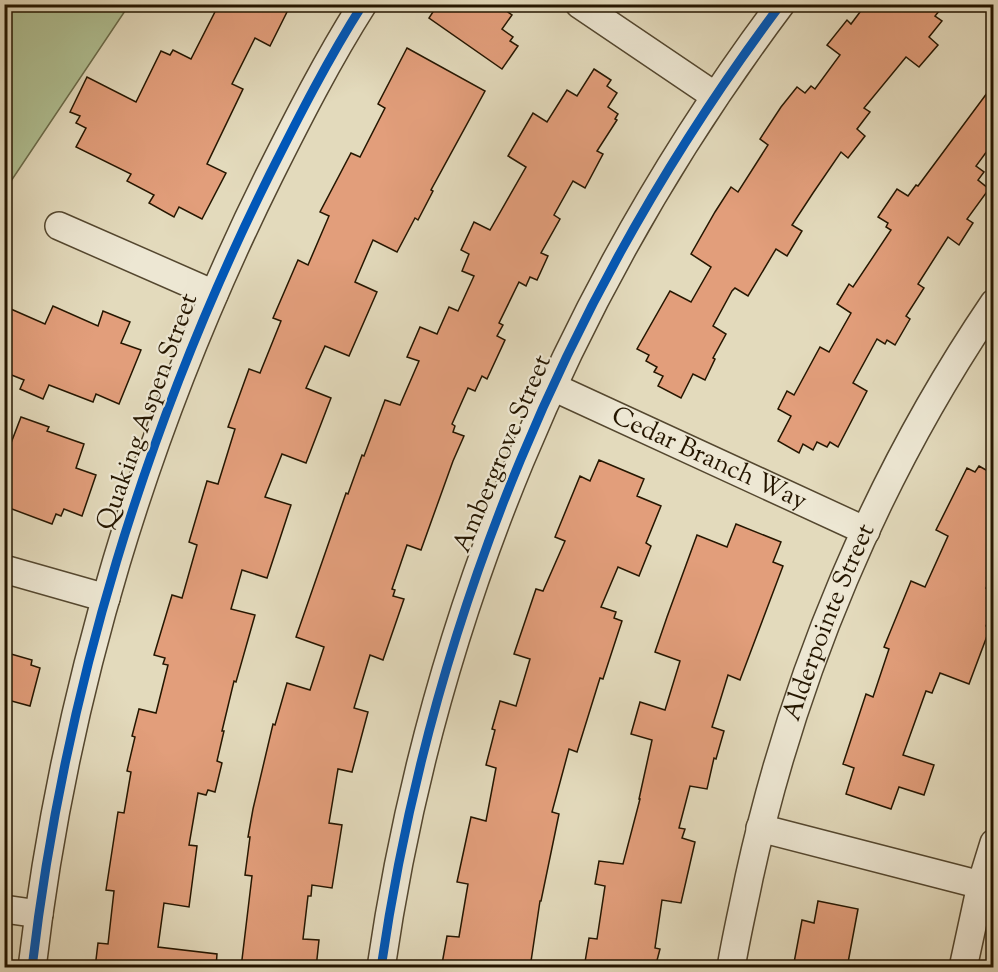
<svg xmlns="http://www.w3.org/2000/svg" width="998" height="972" viewBox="0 0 998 972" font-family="'Sorts Mill Goudy',serif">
  <rect width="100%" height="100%" fill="#e3dabc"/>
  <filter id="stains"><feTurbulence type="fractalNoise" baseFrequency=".00333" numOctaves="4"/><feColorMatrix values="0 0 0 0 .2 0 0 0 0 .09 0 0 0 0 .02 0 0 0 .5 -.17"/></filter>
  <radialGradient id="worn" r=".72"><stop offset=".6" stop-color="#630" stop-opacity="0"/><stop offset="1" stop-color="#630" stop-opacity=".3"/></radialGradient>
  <path fill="#b0c093" stroke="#6a6b4a" stroke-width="1.5" d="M5,4L129,5L5,190L4,5Z"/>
  <g fill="#e29e7b" stroke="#251600" stroke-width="1.5">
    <path d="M219,4H291L270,46L255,38L232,84L243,89L207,164L226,173L202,219L179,207L174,217L149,203L154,195L127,181L131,174L76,147L86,128L76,123L80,116L70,112L87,77L136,102L161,51L170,55L173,50L191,59Z"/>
    <path d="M438,4H497L512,15L502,29L513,37L510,41L518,46L502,69L429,18Z"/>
    <path d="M866,4H945L935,16L942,21L929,37L938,45L919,67L906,57L864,108L870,112L857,129L865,136L848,158L841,152L813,193L792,225L802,231L787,256L776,249L748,296L735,288L732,291L713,326L726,334L713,358L715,359L705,380L693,374L681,398L658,386L663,376L654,372L657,367L646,361L649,355L637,349L670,291L691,302L711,267L691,254L715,212L731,187L738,192L768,145L760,139L781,107L797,87L805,93L811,86L815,89L840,55L827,45L847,20L851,24Z"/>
    <path d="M407,48L485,91L431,190L433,191L418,220L415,218L397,252L373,240L355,282L377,292L349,356L325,346L306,388L331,398L306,463L282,454L265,497L291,505L267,578L242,570L231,609L255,615L236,682L234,681L222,731H224L217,761L222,763L215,792L208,790L206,795L198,793L189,845L197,846L189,907L164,903L158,947L217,954L216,968H95L98,943L108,944L114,891L106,890L118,812L124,813L131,772L127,771L135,737L132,736L139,709L156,713L168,665L163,664L165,658L154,655L172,595L182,598L197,545L189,542L207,481L218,484L235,429L228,427L249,369L260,373L281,321L273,318L298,260L308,265L329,216L320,212L351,153L360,157L385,108L378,104Z"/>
    <path d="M594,69L611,80L607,86L617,93L608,107L618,114L615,119L617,120L597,151L603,154L585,188L573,181L554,215L560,219L541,253L548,256L537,280L530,277L526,286L519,282L499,323L503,325L497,336L505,340L487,379L482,376L475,391L468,388L452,424L455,426L453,432L464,436L453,461L421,550L407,545L392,589L395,590L393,596L404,599L383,660L370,655L354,708L368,712L352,772L338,769L329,823L342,825L332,888L312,885L311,896H308L303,939L319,940L316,968H241L252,876L245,875L250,837H248L253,809L273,724L275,725L287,683L310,690L324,647L296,637L346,493L348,494L362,455L364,456L385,400L400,405L419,361L407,357L420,327L437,334L449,307L458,311L474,276L462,271L469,254L461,250L474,222L490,230L526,167L508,156L533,113L547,122L567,90L577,96Z"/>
    <path d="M993,85V143L976,166L984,172L978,180L989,189L967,219L973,223L959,245L948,237L918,284L924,288L906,316L910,319L895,345L887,340L885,344L877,339L853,383L867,391L838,447L830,442L827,447L817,442L813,450L803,444L799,453L778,441L791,416L778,409L787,391L794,395L820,347L829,352L851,313L837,304L849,284L853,287L891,230L886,227L888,223L878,217L897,189L908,196L916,185L918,186Z"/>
    <path d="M4,306L45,324L53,306L98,326L103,311L130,322L121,343L141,350L119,404L96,394L93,402L49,385L43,399L20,389L24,380L4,372Z"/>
    <path d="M21,417L49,427L47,431L84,444L76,468L96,475L82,516L64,509L61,516L56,514L52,524L4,506V441L11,443Z"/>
    <path d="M599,460L644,479L637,496L661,506L646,543L651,546L639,576L618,567L601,607L616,612L614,618L622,621L603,679L600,678L577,752L569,749L552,812L559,814L541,901H540L530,968H466L442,964L447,936L459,937L468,884L457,882L471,817L486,821L496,768L486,765L495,730L492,729L500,701L516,706L530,659L514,654L536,589L543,591L565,541L555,537L580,476L590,481Z"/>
    <path d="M979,466L993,474V573L986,588L993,591V610L986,626L990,628L969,684L940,673L932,693L926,691L903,755L934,765L924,795L899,787L891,809L846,794L854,768L843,764L866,694L873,697L889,649L884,647L911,581L925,587L948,536L936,530L967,468L975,472Z"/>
    <path d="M736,524L781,542L773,562L783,566L740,680L728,675L712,727L724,731L716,759L714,758L707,789L690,786L679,828L685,829L682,838L695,842L681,903L662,900L655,948L660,949L655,968H584L589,938L597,939L605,886L595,884L599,861L623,864L640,799H639L652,740L631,734L640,702L665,710L680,661L655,652L667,617L697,535L727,547Z"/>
    <path d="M4,652L32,660L31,665L40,668L30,706L4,699Z"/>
    <path d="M818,901L858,909L847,968H793L802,920L814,923Z"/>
  </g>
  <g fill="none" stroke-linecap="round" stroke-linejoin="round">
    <g stroke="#54472f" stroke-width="30">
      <g id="minor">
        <path d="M579,4L715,96"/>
        <path d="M59,226L214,294"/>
        <path id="s1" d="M551,386L866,531"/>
        <path d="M4,569L106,598"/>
        <path d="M760,828L981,885"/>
        <path d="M4,909L39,914"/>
        <path d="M32,968C64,693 146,424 269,176C298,118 328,59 363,4"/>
        <path d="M381,968C432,616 568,288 781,4"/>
        <path id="s2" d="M731,968C736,937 743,908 749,878C793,675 877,475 994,303"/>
        <path d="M963,968L981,885L994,843"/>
      </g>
    </g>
    <use href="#minor" stroke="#ede7d3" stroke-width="27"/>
    <g stroke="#ede7d3" stroke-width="13">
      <g id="cycleway">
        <path d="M32,968C64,693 146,424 269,176C298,118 328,59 363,4"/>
        <path d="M381,968C432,616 568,288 781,4"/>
      </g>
    </g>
    <use href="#cycleway" stroke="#0057b8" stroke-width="9"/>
  </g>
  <g text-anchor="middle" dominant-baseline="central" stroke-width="4.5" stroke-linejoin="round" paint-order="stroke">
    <g font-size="26" fill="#251600" stroke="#ede7d3">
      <text transform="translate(148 412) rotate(-70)">Quaking Aspen Street</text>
      <text transform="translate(503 454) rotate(-67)">Ambergrove Street</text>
      <text stroke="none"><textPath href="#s1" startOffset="174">Cedar Branch Way</textPath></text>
      <text stroke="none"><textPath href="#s2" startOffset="360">Alderpointe Street</textPath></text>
    </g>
  </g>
  <rect width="998" height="972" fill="none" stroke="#e3dabc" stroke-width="24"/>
  <rect x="6" y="6" width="986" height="960" fill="none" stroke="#251600" stroke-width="3"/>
  <rect x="12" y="12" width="974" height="948" fill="none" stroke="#251600" stroke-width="1.5"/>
  <rect width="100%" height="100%" filter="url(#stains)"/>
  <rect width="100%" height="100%" fill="url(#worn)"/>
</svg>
